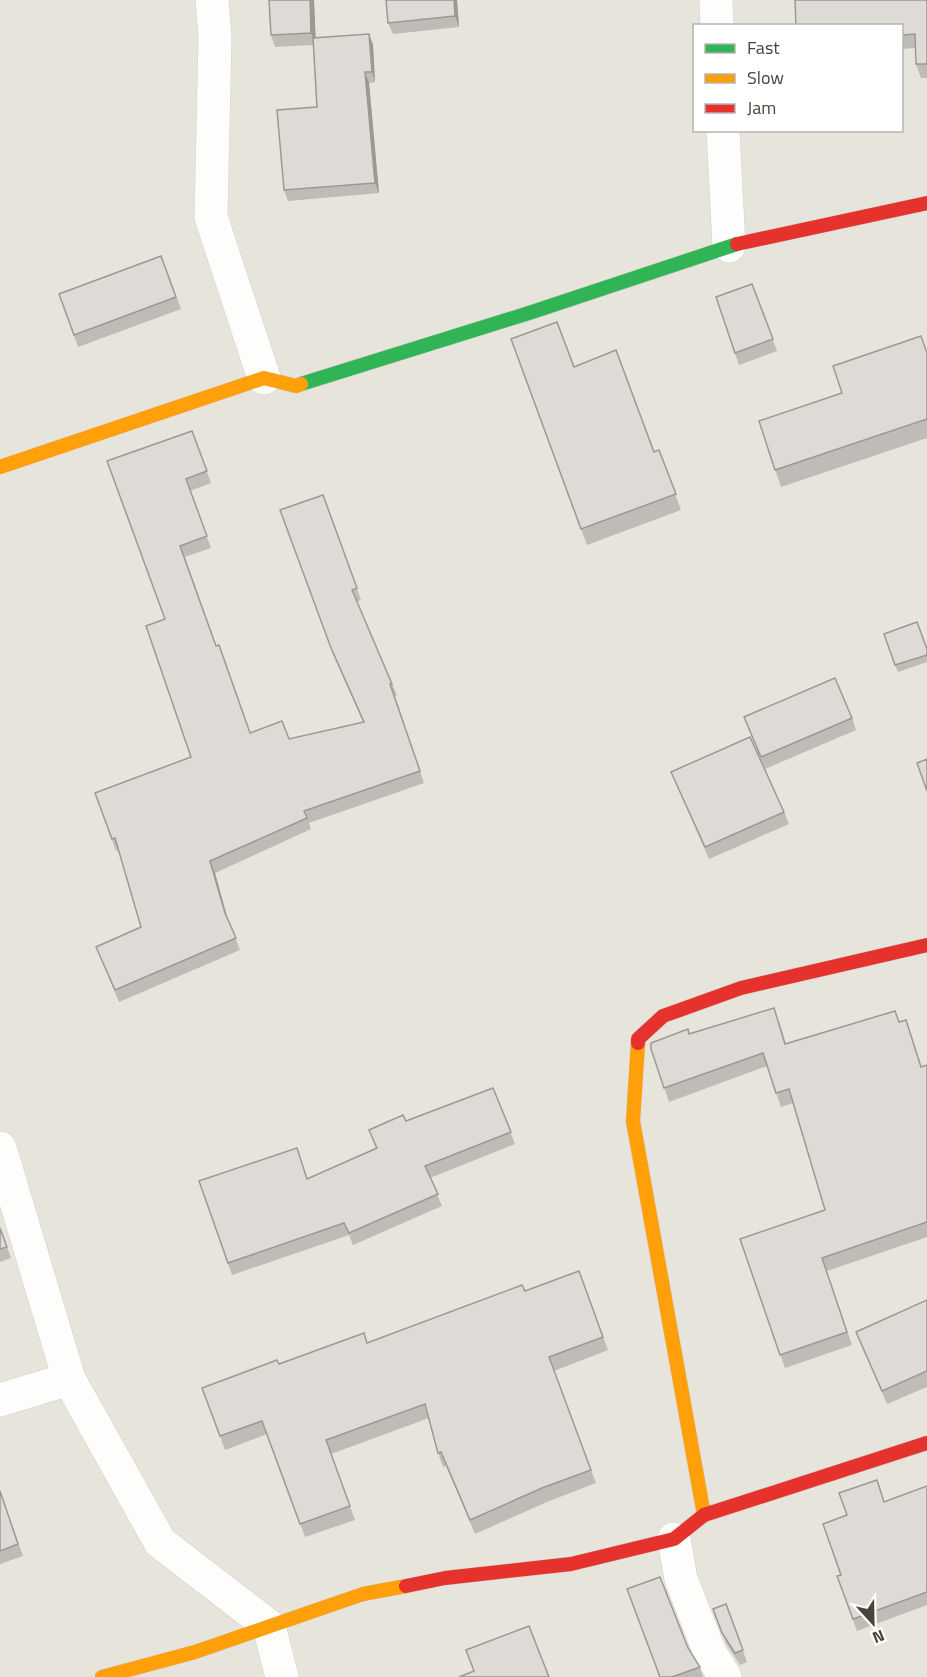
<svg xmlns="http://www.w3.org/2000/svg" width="927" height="1677" viewBox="0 0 927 1677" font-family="'Titillium Web',sans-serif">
  <rect width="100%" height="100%" fill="#f4f2ee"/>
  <path fill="#e7e4dc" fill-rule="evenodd" d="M0,0H927V1677H0ZM694,26H902V130H694Z"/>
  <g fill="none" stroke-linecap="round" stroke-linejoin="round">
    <g stroke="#d2d0cb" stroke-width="34">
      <g id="street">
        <path d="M212,0L215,37L211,217L264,378"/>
        <path d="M716,0L717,26"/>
        <path d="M723,130L729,246"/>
        <path d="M0,1148L69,1379L160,1542L269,1626L282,1677"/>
        <path d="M0,1400L69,1379"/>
        <path d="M674,1539L681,1579L710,1653L725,1677"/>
      </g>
    </g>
    <g stroke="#d3cfc5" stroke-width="15">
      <path id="fast" d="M301,384L529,313L737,244"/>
    </g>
    <g stroke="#d3cfc5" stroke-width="15">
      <g id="slow">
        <path d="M0,467L264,378L296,386L301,384"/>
        <path d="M638,1043L633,1121L704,1515"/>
        <path d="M102,1677L195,1652L363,1594L406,1586"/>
      </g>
    </g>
    <g stroke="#d3cfc5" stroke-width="15">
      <g id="jam">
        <path d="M737,244L927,203"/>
        <path d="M638,1043V1039L663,1016L741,988L927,945"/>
        <path d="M406,1586L445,1578L571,1564L674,1539L704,1515L927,1443"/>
      </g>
    </g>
    <use href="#street" stroke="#fdfdfc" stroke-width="33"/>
    <use href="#fast" stroke="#30b455" stroke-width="14"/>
    <use href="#slow" stroke="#ff9f0a" stroke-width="14"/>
    <use href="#jam" stroke="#e5322d" stroke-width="14"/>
  </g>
  <g fill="#bfbcb8">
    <path d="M314,0L315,38L369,34L373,45L375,82L369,83L379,193L288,201L284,190L317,107L313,45L275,47L271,35Z"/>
    <path d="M457,0L459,27L393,34L388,23Z"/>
    <path d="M927,0V78H921L916,64V48L902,49V26Z"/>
    <path d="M161,256L181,309L78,347L59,294Z"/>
    <path d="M752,284L777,351L739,365L735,353Z"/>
    <path d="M511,339L574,367L654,452L659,450L681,510L587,545Z"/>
    <path d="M927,352V438L781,487L759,421L842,393Z"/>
    <path d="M192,431L211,483L190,491L211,548L185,557L216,646L250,733L289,739L363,722L335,659L280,510L323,495L361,600L357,602L392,684L397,695L395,696L424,783L309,823L311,829L215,873L228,919L240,950L119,1002L96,947L141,927L119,850L116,851L95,793L191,757L165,619Z"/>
    <path d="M927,648V662L898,672L895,665Z"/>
    <path d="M744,717L852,718L856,730L765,769Z"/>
    <path d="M671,772L784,812L789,824L709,859L676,784Z"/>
    <path d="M779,1021L786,1044L899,1022L922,1067L927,1065V1237L827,1271L852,1345L785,1368L740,1239L825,1210L793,1103L781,1107L767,1066L669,1102L651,1049L689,1034Z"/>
    <path d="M493,1088L515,1144L430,1178L442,1206L353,1245L349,1235L232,1275L199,1181L308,1178L376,1149L369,1130L406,1121Z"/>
    <path d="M0,1228L11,1258L0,1262Z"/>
    <path d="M579,1271L608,1350L554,1371L596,1483L547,1502L475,1534L446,1466L443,1467L438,1453L429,1418L331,1454L355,1520L305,1537L267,1434L225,1450L202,1388L279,1364L367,1343L525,1291Z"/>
    <path d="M927,1300V1387L887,1404L861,1345L856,1332Z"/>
    <path d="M927,1486V1605L857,1631L837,1576L841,1575L884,1502Z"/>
    <path d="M0,1491L23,1556L0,1564Z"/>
    <path d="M726,1604L747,1662L740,1665L727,1645L713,1609Z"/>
    <path d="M688,1648L700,1667L703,1677H660Z"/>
  </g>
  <g fill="#9b9996">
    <path d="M310,0H314L316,45L311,33Z"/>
    <path d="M454,0H457L459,27L455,16Z"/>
    <path d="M369,34L373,45L375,82L372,72Z"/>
    <path d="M365,72L369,83L379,193L375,183Z"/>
    <path d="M210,861L215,873L229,925L225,913Z"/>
  </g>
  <g fill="#dedbd6" stroke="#9b9996" stroke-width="1.5">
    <path d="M269,0H310L311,33L271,35Z"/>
    <path d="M386,0H454L455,16L388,23Z"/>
    <path d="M795,0H927V64H916L915,34L902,35V26H796Z"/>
    <path d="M369,34L372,72H365L375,183L284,190L277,110L317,107L313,38Z"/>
    <path d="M161,256L176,297L74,335L59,294Z"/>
    <path d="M752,284L773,339L735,353L716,297Z"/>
    <path d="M557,322L574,367L616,350L654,452L659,450L676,494L581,529L511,339Z"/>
    <path d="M921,336L927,353V419L775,470L759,421L842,393L833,366Z"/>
    <path d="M192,431L207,471L186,479L207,536L180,546L216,646L219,645L250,733L282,721L289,739L364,722L331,648L280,510L323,495L357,588L352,590L392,684H390L420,771L304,811L307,818L210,861L225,913L236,938L115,990L96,947L141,927L115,838L112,839L95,793L191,757L146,626L165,619L107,461Z"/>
    <path d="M917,622L927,649V655L895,665L884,634Z"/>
    <path d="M835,678L852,718L761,757L744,717Z"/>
    <path d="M750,737L784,812L705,847L671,772Z"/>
    <path d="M927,759V791L917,763Z"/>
    <path d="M774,1008L785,1044L895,1011L899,1022L906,1020L921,1067L927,1065V1222L822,1258L847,1332L780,1355L740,1239L825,1210L789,1089L776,1093L763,1053L664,1088L651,1049V1043L688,1029L689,1034Z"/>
    <path d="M493,1088L511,1132L425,1166L438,1194L349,1233L344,1223L228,1263L199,1181L297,1148L307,1179L377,1148L369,1130L403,1115L406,1121Z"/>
    <path d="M0,1228L7,1247L0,1249Z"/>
    <path d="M579,1271L603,1337L549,1357L591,1470L542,1488L470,1520L441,1452L438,1453L425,1404L326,1440L350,1506L300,1524L262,1421L220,1436L202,1388L277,1360L279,1364L364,1333L367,1343L522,1285L525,1291Z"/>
    <path d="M927,1300V1371L882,1391L856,1332Z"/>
    <path d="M877,1480L884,1502L927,1486V1592L853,1619L837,1576L841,1575L823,1524L847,1515L839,1493Z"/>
    <path d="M0,1491L18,1544L0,1551Z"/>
    <path d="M660,1577L688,1648L700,1667L672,1677H660L627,1589Z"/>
    <path d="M726,1604L743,1650L735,1653L722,1633L713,1609Z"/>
    <path d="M529,1626L549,1677H459L474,1671L466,1650Z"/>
  </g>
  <rect x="693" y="24" width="210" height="108" fill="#ffffff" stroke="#b7b4b0" stroke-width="1.5"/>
  <rect x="705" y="44" width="30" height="9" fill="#30b455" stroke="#b7b4b0" stroke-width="1.5"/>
  <text x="747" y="54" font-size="18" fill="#4b4439">Fast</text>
  <rect x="705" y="74" width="30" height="9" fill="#ff9f0a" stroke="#b7b4b0" stroke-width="1.5"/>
  <text x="747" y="84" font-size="18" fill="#4b4439">Slow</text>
  <rect x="705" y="104" width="30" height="9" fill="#e5322d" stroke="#b7b4b0" stroke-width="1.5"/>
  <text x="747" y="114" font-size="18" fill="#4b4439">Jam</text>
  <g transform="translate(873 1623) rotate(158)" stroke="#ffffff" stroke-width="4.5" paint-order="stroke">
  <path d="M0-4.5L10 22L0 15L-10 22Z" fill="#4b4439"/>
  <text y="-9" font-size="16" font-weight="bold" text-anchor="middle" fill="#4b4439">N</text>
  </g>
</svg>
